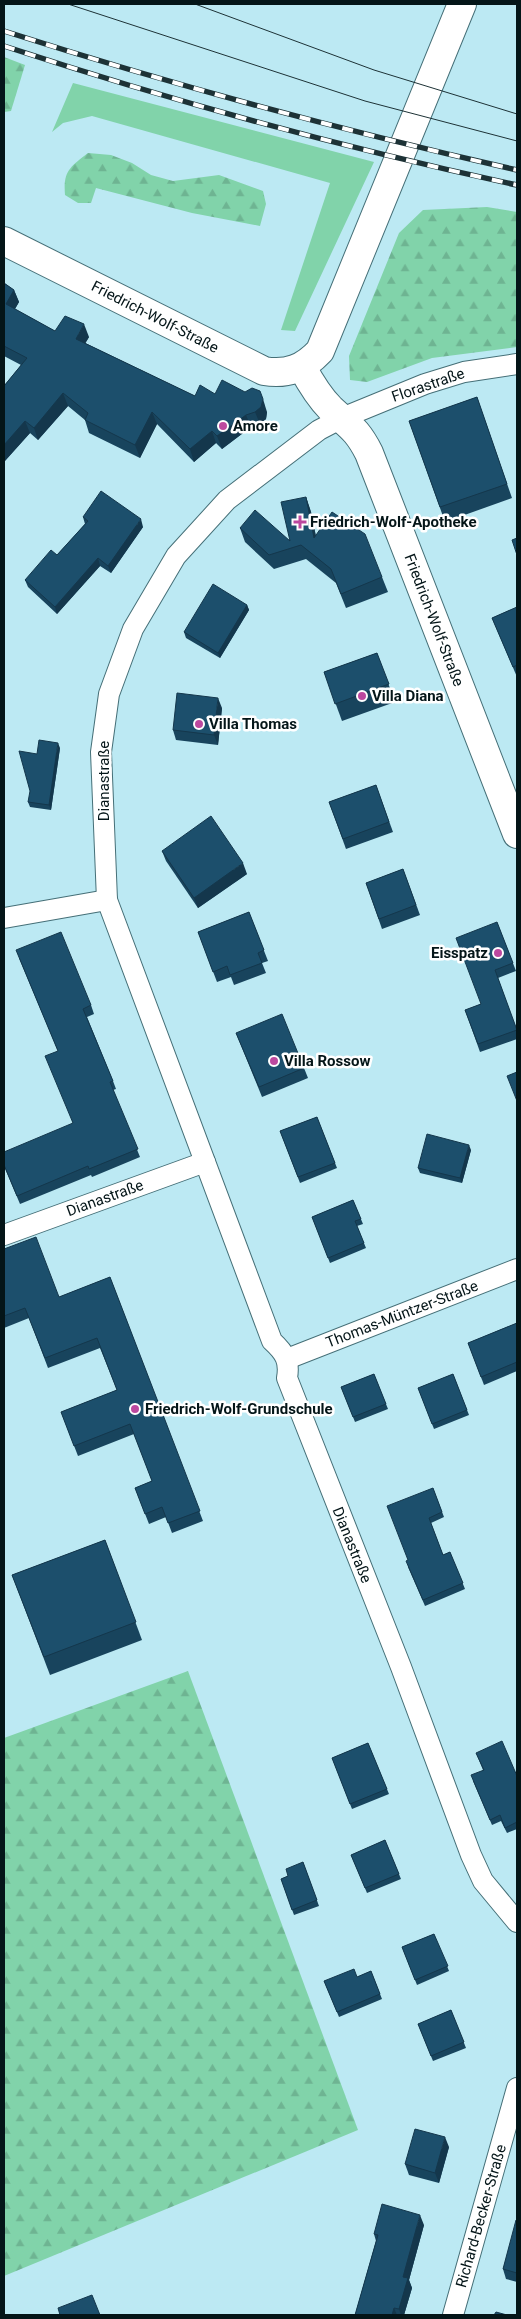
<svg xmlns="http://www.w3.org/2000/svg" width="521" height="2319" viewBox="0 0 521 2319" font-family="Roboto,sans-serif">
  <defs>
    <pattern id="forest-firs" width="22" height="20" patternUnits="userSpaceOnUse" patternTransform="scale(1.25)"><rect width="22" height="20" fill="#81d3aa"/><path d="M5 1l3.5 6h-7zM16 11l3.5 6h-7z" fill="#6eb492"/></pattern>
  </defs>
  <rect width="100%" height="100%" fill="#bce9f3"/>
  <path fill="#81d3aa" d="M73,83L374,162L295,331L281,330L330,183L92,116L63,123L52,132Z"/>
  <g fill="url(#forest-firs)">
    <path d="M4,57L25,65L11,111L4,112Z"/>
    <path d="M88,153L111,155L132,163L151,175L173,181L219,175L263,191L266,204L260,226L192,213L96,188L91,203H78L65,195C63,171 70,167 88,153Z"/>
    <path d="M487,207L517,212V347L432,358L367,382L350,380L349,356L399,233L423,210Z"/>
    <path d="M188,1671L358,2130L4,2276V1738Z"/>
  </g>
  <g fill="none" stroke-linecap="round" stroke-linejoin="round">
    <g stroke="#456f77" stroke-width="22">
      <g id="street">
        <path d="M517,364L464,372L425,384L342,418L319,430L227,500L176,556L133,629L109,694L101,752L107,900L272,1341C285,1353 290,1361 287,1378L401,1667L471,1855L483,1881L517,1922"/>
        <path d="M4,918L107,900"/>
        <path d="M4,1235L205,1162"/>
        <path d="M287,1359L517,1269"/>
        <path d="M453,2315L517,2088"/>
      </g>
    </g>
    <g stroke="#456f77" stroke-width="30">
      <g id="secondary">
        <path d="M4,241L264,371C288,375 304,368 320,351L462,4"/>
        <path d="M302,367C310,382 319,397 331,409C349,426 357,429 369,453L517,834"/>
      </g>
    </g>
    <use href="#street" stroke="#fff" stroke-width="20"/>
    <use href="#secondary" stroke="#fff" stroke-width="28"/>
    <g stroke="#1d3236" stroke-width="1">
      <path d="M68,4L365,101L517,141"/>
      <path d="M195,4L374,70L517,114"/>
    </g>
    <g stroke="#1d3236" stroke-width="5.5">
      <g id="rail">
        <path d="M4,31C173,85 344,131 517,170"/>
        <path d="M4,46C172,101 344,148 517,185"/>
      </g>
    </g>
    <use href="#rail" stroke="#fff" stroke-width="4" stroke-dasharray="11" stroke-linecap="butt"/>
  </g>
  <g fill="#18445d">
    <path d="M4,283L14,290L19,302L15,309L55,331L89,337L85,343L195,396L215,394L267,412L266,419L260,424L251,427L222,449L216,443L194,462L157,424L140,458L89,433L85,420L68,406L38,440L30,433L4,462V386L21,365L4,356Z"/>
    <path d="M477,397L512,498L445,522L409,421Z"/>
    <path d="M306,497L311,512L316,536L382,577L388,592L346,608L336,583L306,559L274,569L245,542L240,528L290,541Z"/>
    <path d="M83,517L143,527L111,573L100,566L57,614L28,587L25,580L57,555L85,524Z"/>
    <path d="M247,605L249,610L220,658L186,638L184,632Z"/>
    <path d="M517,607V677L492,618Z"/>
    <path d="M377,653L395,702L342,721L324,672Z"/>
    <path d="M222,708L218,745L176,740L173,730Z"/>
    <path d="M60,748L51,810L30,807L28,802Z"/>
    <path d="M376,785L393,832L346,849L329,802Z"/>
    <path d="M162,851L247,874L198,908L166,861Z"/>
    <path d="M403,869L420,915L382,929L366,883Z"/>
    <path d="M249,912L268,961L262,963L266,973L234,985L231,977L217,982L198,932Z"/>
    <path d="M497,922L516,971L498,978L517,1031V1039L480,1052L465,1010L481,1004Z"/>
    <path d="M19,958L91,1005L94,1014L87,1017L113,1081L116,1089L113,1090L140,1157L92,1177L91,1175L20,1204L4,1166L73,1124L58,1051Z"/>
    <path d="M236,1033L304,1068L308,1078L262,1097Z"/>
    <path d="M317,1117L337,1168L300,1183L280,1131Z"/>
    <path d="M471,1150L462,1183L420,1173L418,1168Z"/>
    <path d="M353,1200L363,1224L357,1226L366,1248L330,1263L312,1217Z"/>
    <path d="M4,1249L59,1297L110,1277L203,1521L172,1533L166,1517L149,1524L135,1488L152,1481L134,1434L78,1456L61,1412L117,1390L100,1348L48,1368L29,1318L4,1328Z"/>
    <path d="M517,1323V1371L484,1385L468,1343Z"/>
    <path d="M374,1374L388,1409L355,1422L341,1387Z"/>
    <path d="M453,1374L469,1415L434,1429L418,1388Z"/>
    <path d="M433,1488L444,1517L431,1523L443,1555L450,1552L465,1589L425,1606L408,1567V1561Z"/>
    <path d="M105,1540L142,1640L50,1675L12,1575Z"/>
    <path d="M368,1743L389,1794L352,1809L332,1758Z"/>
    <path d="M476,1753L517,1776V1829L507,1833L501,1821L492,1825L473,1781L483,1770Z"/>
    <path d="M385,1840L401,1879L367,1893L351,1855Z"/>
    <path d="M303,1862L319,1906L294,1915L281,1879L288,1876Z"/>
    <path d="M434,1934L449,1971L417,1985L402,1947Z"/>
    <path d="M371,1971L382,1999L339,2017L324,1981L357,1977Z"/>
    <path d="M451,2010L466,2048L433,2061L418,2024Z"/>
    <path d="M449,2147L439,2183L409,2175L405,2164Z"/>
    <path d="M517,2221V2282L506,2279L503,2269Z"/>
    <path d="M424,2225L409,2280L412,2288L404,2315H355L376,2241L374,2234Z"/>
  </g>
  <g fill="#14374c">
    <path d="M14,290L19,302L10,317L6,304Z"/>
    <path d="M84,324L89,337L81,351L76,339Z"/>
    <path d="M63,393L68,406L38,440L34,428Z"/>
    <path d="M263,399L267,412L266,419L260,424L255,412Z"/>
    <path d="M152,412L157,424L140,458L135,445Z"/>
    <path d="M246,415L251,427L222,449L217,436Z"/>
    <path d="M25,421L30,433L4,462V445Z"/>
    <path d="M212,431L216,443L194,462L190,449Z"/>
    <path d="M306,497L311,512L319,553L314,538Z"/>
    <path d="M141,519L143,527L111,573L108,566Z"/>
    <path d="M98,558L100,566L57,614L55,607Z"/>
    <path d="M247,605L249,610L220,658L218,653Z"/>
    <path d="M218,698L222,708L218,745L214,735Z"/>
    <path d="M58,743L60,748L51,810L49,805Z"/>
    <path d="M243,863L247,874L198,908L194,898Z"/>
    <path d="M469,1145L471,1150L462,1183L460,1178Z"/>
    <path d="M445,2137L449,2147L439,2183L435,2173Z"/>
    <path d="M420,2215L424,2225L409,2280L412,2288L404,2315H401L399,2309L403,2277Z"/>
    <path d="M394,2308L397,2315H392Z"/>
  </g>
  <g fill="#1c4f6c" stroke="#14374c">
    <path d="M4,283L14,290L6,304L55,331L65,316L84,324L76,339L195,396L200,385L215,394L222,380L245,392L252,388L260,391L263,399L261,407L255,412L246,415L217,436L212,431L190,449L152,412L135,445L85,420L88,413L63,393L34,428L25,421L4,445V386L27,358L4,346Z"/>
    <path d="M477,397L507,484L440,507L409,421Z"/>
    <path d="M101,491L141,519L108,566L98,558L55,607L25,580L51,550L57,555L88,521L83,517Z"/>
    <path d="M306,497L314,538L332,512L365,534L382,577L341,594L331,569L301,545L269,555L240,528L255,510L290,541L281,502Z"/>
    <path d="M517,538V555L512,540Z"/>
    <path d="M213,584L247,605L218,653L184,632Z"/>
    <path d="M517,607V665L513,667L492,618Z"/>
    <path d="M377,653L389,684L335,704L324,672Z"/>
    <path d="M177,693L218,698L214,735L173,730Z"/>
    <path d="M39,740L58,743L49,805L28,802L30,791L19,751L37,754Z"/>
    <path d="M376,785L389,822L343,839L329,802Z"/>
    <path d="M211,816L243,863L194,898L162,851Z"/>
    <path d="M403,869L416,905L379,919L366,883Z"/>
    <path d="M249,912L264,950L258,953L262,963L230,975L227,966L213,972L198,932Z"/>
    <path d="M497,922L513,963L495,970L517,1030L478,1044L465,1010L481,1004L456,938Z"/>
    <path d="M61,932L91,1005L83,1009L113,1081L110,1082L138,1149L89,1169L88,1166L17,1196L4,1165V1152L73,1123L45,1056L58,1051L16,950Z"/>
    <path d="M282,1014L304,1068L259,1087L236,1033Z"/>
    <path d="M517,1072V1101L507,1076Z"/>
    <path d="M317,1117L335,1163L298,1177L280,1131Z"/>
    <path d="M427,1134L469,1145L460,1178L418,1168Z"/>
    <path d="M353,1200L361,1219L355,1221L364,1243L328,1258L312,1217Z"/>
    <path d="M36,1237L59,1297L110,1277L200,1511L168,1523L162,1507L145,1514L135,1488L152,1481L130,1424L74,1446L61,1412L117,1390L97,1338L45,1358L25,1308L4,1316V1249Z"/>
    <path d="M517,1323V1362L481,1377L468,1343Z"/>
    <path d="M374,1374L386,1404L353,1417L341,1387Z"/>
    <path d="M453,1374L467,1410L432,1424L418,1388Z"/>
    <path d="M433,1488L442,1512L429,1518L443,1555L450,1552L463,1583L423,1600L406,1561L408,1560L387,1506Z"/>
    <path d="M105,1540L136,1622L44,1657L12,1575Z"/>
    <path d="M502,1741L517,1776V1822L505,1828L500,1815L490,1820L471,1775L484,1770L476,1753Z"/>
    <path d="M368,1743L387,1789L350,1804L332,1758Z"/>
    <path d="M385,1840L399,1874L365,1888L351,1855Z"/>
    <path d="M303,1862L317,1900L292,1910L281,1879L288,1876L286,1869Z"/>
    <path d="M434,1934L448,1966L415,1980L402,1947Z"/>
    <path d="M354,1969L357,1977L371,1971L380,1994L337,2012L324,1981Z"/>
    <path d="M451,2010L464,2042L431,2056L418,2024Z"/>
    <path d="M415,2129L445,2137L435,2173L405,2164Z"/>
    <path d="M382,2204L420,2215L403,2277L408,2278L399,2309L394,2308L392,2315H355L378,2235L374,2234Z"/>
    <path d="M516,2220L517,2221V2273L503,2269Z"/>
    <path d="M92,2295L100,2315H60L58,2308Z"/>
    <path d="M496,2312L507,2315H494Z"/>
  </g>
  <g fill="#bd489f" stroke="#fff" stroke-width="2">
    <circle cx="223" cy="426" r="5"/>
    <path d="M297.5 514.5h5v5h5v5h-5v5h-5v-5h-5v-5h5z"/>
    <circle cx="362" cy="696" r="5"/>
    <circle cx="199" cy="724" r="5"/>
    <circle cx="498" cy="953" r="5"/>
    <circle cx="274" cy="1061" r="5"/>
    <circle cx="135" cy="1409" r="5"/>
  </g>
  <g text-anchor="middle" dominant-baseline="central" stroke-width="5" stroke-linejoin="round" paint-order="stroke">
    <g font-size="15" fill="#041518" stroke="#fff">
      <text transform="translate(155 317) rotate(27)">Friedrich-Wolf-Straße</text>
      <text transform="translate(428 385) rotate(-19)">Florastraße</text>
      <text transform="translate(434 620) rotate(69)">Friedrich-Wolf-Straße</text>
      <text transform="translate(104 781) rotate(-90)">Dianastraße</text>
      <text transform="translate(105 1198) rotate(-20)">Dianastraße</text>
      <text transform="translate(402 1314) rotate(-21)">Thomas-Müntzer-Straße</text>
      <text transform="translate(352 1545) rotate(68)">Dianastraße</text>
      <text transform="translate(481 2216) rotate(-74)">Richard-Becker-Straße</text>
    </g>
    <g font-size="15" font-weight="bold" fill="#041518" stroke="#fff" text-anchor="start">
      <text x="233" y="426">Amore</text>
      <text x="310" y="522">Friedrich-Wolf-Apotheke</text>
      <text x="372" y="696">Villa Diana</text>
      <text x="209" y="724">Villa Thomas</text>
      <text x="488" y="953" text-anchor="end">Eisspatz</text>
      <text x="284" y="1061">Villa Rossow</text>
      <text x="145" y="1409">Friedrich-Wolf-Grundschule</text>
    </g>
  </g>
  <rect width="521" height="2319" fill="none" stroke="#041518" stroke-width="10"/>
</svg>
